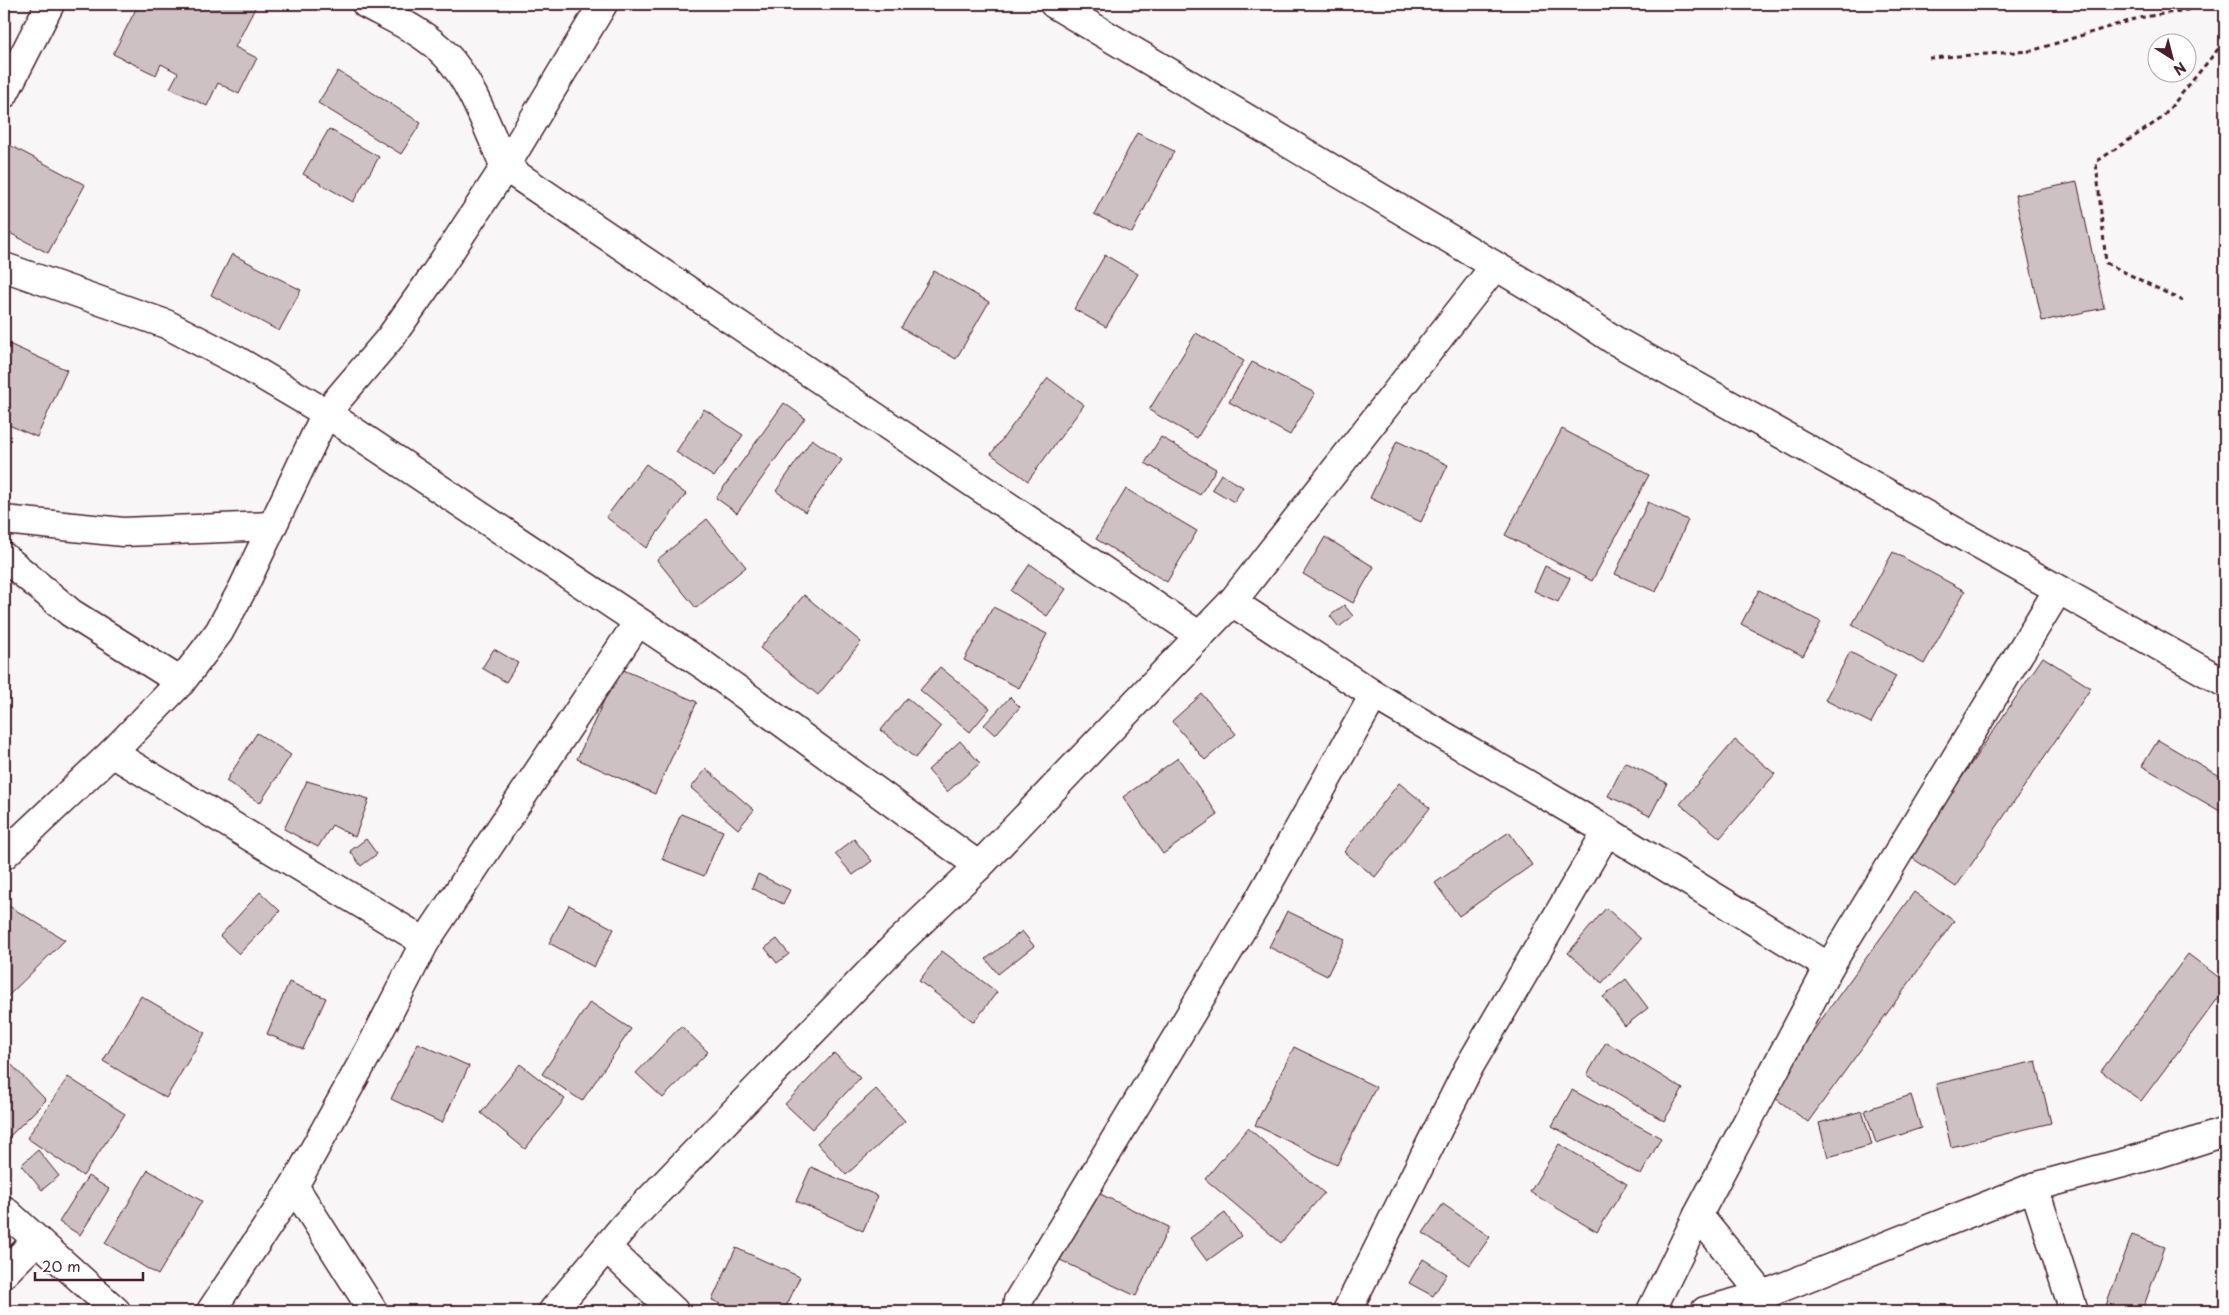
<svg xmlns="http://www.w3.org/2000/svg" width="2229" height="1315" viewBox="0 0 2229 1315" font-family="'Playpen Sans',sans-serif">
  <rect width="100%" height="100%" fill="#f8f6f7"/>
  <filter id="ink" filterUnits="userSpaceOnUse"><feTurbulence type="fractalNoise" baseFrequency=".02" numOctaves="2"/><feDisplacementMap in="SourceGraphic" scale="10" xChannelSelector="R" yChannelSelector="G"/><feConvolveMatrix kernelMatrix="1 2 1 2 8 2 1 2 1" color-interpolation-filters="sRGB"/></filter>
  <g filter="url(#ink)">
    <g fill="#cdc1c4" stroke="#4a1f2b">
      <path d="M127,4H257L235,47L257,58L239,94L218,83L207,106L170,88L178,73L161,64L156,75L113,54L136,9Z"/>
      <path d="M338,71L421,123L401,154L318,103Z"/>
      <path d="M329,129L379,157L353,202L303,174Z"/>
      <path d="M1137,133L1174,151L1132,233L1094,214Z"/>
      <path d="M4,142L85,185L48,253L4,230Z"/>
      <path d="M2077,182L2104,308L2042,321L2015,195Z"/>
      <path d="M232,254L301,290L279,331L211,295Z"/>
      <path d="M1105,255L1138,274L1106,327L1074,309Z"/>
      <path d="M934,271L989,302L956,359L901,328Z"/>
      <path d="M2225,302V339L2220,303Z"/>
      <path d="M1196,333L1244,361L1197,438L1149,410Z"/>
      <path d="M9,344L67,370L37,437L4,423V356Z"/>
      <path d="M1252,362L1315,393L1290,435L1229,402Z"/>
      <path d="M1048,378L1084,405L1028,481L991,454Z"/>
      <path d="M784,403L805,418L737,513L716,498Z"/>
      <path d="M704,409L743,435L714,477L676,452Z"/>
      <path d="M1562,429L1649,475L1592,581L1505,535Z"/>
      <path d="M1161,437L1216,469L1200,495L1145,463Z"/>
      <path d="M812,439L842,460L805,512L776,491Z"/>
      <path d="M1397,441L1448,465L1421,522L1370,498Z"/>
      <path d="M646,464L686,494L646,548L606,517Z"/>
      <path d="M1221,474L1243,487L1234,502L1212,489Z"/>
      <path d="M1126,489L1197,531L1167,582L1096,539Z"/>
      <path d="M1648,502L1688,520L1656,592L1615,574Z"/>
      <path d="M707,519L746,567L696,608L657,560Z"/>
      <path d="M1325,537L1374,567L1353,603L1303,574Z"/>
      <path d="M1893,552L1965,591L1924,664L1852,625Z"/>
      <path d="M1030,564L1066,589L1047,616L1011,591Z"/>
      <path d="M1545,566L1570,578L1558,602L1534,591Z"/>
      <path d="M1759,590L1821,622L1803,656L1741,624Z"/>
      <path d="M804,595L861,642L818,695L760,648Z"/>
      <path d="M1344,605L1353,616L1339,627L1330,616Z"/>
      <path d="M993,607L1047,634L1019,688L964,660Z"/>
      <path d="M494,649L518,663L506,682L482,668Z"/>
      <path d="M1850,652L1896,676L1871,723L1825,700Z"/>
      <path d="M2043,657L2091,688L1956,887L1909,856Z"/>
      <path d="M940,667L990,708L970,732L920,690Z"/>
      <path d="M619,668L697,702L655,794L577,759Z"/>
      <path d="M1202,694L1236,734L1205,760L1172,721Z"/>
      <path d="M1010,697L1020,707L995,735L984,725Z"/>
      <path d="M907,698L941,727L915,758L881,730Z"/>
      <path d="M257,733L291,755L260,803L226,781Z"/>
      <path d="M1735,740L1775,774L1720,838L1680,804Z"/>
      <path d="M2158,740L2225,779V814L2142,766Z"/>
      <path d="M960,741L980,763L947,792L928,770Z"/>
      <path d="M1178,758L1218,815L1163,854L1123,797Z"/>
      <path d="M1625,762L1667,783L1650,816L1608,796Z"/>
      <path d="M706,769L754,810L738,829L691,788Z"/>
      <path d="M307,781L369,799L355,837L332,825L318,847L284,829Z"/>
      <path d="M1399,783L1430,808L1375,877L1344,852Z"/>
      <path d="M681,814L723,831L704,876L662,859Z"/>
      <path d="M1509,832L1532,865L1459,916L1435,883Z"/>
      <path d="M366,839L377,854L361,866L350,851Z"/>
      <path d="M854,839L872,861L853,875L835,854Z"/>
      <path d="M758,874L790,890L783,904L752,888Z"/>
      <path d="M260,892L280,911L239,954L220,936Z"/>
      <path d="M1914,892L1954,921L1808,1122L1768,1093Z"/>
      <path d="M4,903L65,940L4,1000Z"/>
      <path d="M569,905L614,929L594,967L549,943Z"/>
      <path d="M1606,908L1641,939L1602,983L1568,953Z"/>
      <path d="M1287,911L1345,939L1327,976L1269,947Z"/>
      <path d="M1022,931L1034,946L998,974L986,959Z"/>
      <path d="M777,939L789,954L777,963L765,948Z"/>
      <path d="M942,951L997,992L974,1022L919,981Z"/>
      <path d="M2188,954L2225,982V989L2141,1101L2101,1071Z"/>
      <path d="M1626,979L1648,1008L1625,1026L1603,997Z"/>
      <path d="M289,982L326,998L303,1049L267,1034Z"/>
      <path d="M141,996L205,1033L166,1098L103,1061Z"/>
      <path d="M590,1002L631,1029L582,1101L542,1074Z"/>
      <path d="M681,1026L708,1052L663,1098L636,1073Z"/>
      <path d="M1606,1042L1683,1089L1664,1121L1587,1075Z"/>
      <path d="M418,1043L469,1066L442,1123L391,1099Z"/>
      <path d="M1294,1047L1376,1087L1337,1165L1255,1125Z"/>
      <path d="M834,1053L860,1078L812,1129L785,1104Z"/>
      <path d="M4,1057L46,1100L4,1142Z"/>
      <path d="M2036,1061L2051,1123L1951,1147L1936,1084Z"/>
      <path d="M520,1064L565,1099L525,1149L481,1113Z"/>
      <path d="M68,1077L125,1114L83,1176L27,1138Z"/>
      <path d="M876,1089L905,1121L846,1175L817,1143Z"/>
      <path d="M1572,1090L1661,1138L1641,1175L1552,1126Z"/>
      <path d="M1911,1095L1921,1128L1876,1143L1865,1110Z"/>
      <path d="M1862,1111L1872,1145L1828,1157L1819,1123Z"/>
      <path d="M1248,1128L1324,1193L1281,1243L1205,1179Z"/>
      <path d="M1559,1144L1627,1184L1597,1232L1530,1192Z"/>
      <path d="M38,1150L59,1176L42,1190L21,1165Z"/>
      <path d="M811,1167L878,1196L863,1231L796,1201Z"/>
      <path d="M148,1170L202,1201L158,1275L105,1243Z"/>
      <path d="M88,1176L109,1189L80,1235L59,1222Z"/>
      <path d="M1094,1191L1169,1227L1136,1296L1060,1260Z"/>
      <path d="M1443,1204L1490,1237L1470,1265L1423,1233Z"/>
      <path d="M1225,1213L1241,1236L1207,1261L1190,1238Z"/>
      <path d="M2132,1235L2165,1247L2142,1311H2104Z"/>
      <path d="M736,1248L800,1277L784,1311H737L712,1300Z"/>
      <path d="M1423,1259L1447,1274L1433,1296L1409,1283Z"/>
    </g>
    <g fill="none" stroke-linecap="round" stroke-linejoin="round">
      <g stroke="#4a1f2b" stroke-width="31">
        <g id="street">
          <path d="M366,4C394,19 424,32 446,55C471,80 490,134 505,167L1200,636"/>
          <path d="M1054,4L1563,306L1614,340L2225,683"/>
          <path d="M4,94L50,4"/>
          <path d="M4,267L166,324L238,361L326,413L705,666L979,866"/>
          <path d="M4,520L123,532L271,526"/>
          <path d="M4,557L71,613L181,682"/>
          <path d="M1232,602L1374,695L1607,831L1829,967"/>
          <path d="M112,753L425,942"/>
          <path d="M4,855L112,753L181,682L219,632L243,588L326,413L390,338L435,274L505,167L603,4"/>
          <path d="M294,1186L373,1311"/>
          <path d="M2034,1187L2074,1311"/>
          <path d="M4,1210L116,1311"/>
          <path d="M1698,1215L1763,1295"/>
          <path d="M607,1248L674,1311"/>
          <path d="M4,1273L37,1240"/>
          <path d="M211,1311L294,1186L370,1049L425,942L638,622"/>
          <path d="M553,1311L625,1225L896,945L979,866L1232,602L1495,266"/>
          <path d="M1017,1311L1018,1301L1255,907L1374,695"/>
          <path d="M1347,1311L1469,1067L1607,831"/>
          <path d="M1651,1311L1698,1215L1829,967L2058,590"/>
          <path d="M1705,1311L1763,1295L2034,1187L2160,1153L2225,1132"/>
        </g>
      </g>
      <g stroke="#4a1f2b" stroke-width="3" stroke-dasharray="5 4" stroke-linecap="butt">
        <path d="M1929,58L2031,51L2138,18L2223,4"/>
        <path d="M2183,301L2106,263L2096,162L2162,118L2219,48L2225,45"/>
      </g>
      <use href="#street" stroke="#fff" stroke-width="28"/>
    </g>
  </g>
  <rect width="2229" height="1315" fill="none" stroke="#fff" stroke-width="20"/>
  <rect x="10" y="10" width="2209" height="1295" fill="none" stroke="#4a1f2b" stroke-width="2" filter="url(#ink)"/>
  <g transform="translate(2172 58) rotate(144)"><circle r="24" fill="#ffffff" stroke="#b7a5aa"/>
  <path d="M0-4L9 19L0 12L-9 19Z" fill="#4a1f2b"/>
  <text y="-8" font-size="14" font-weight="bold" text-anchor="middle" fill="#4a1f2b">N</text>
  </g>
  <path d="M35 1272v8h108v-8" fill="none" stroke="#4a1f2b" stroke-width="2.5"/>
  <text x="42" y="1272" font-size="15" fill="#4a1f2b" stroke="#ffffff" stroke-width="4" paint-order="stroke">20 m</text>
</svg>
